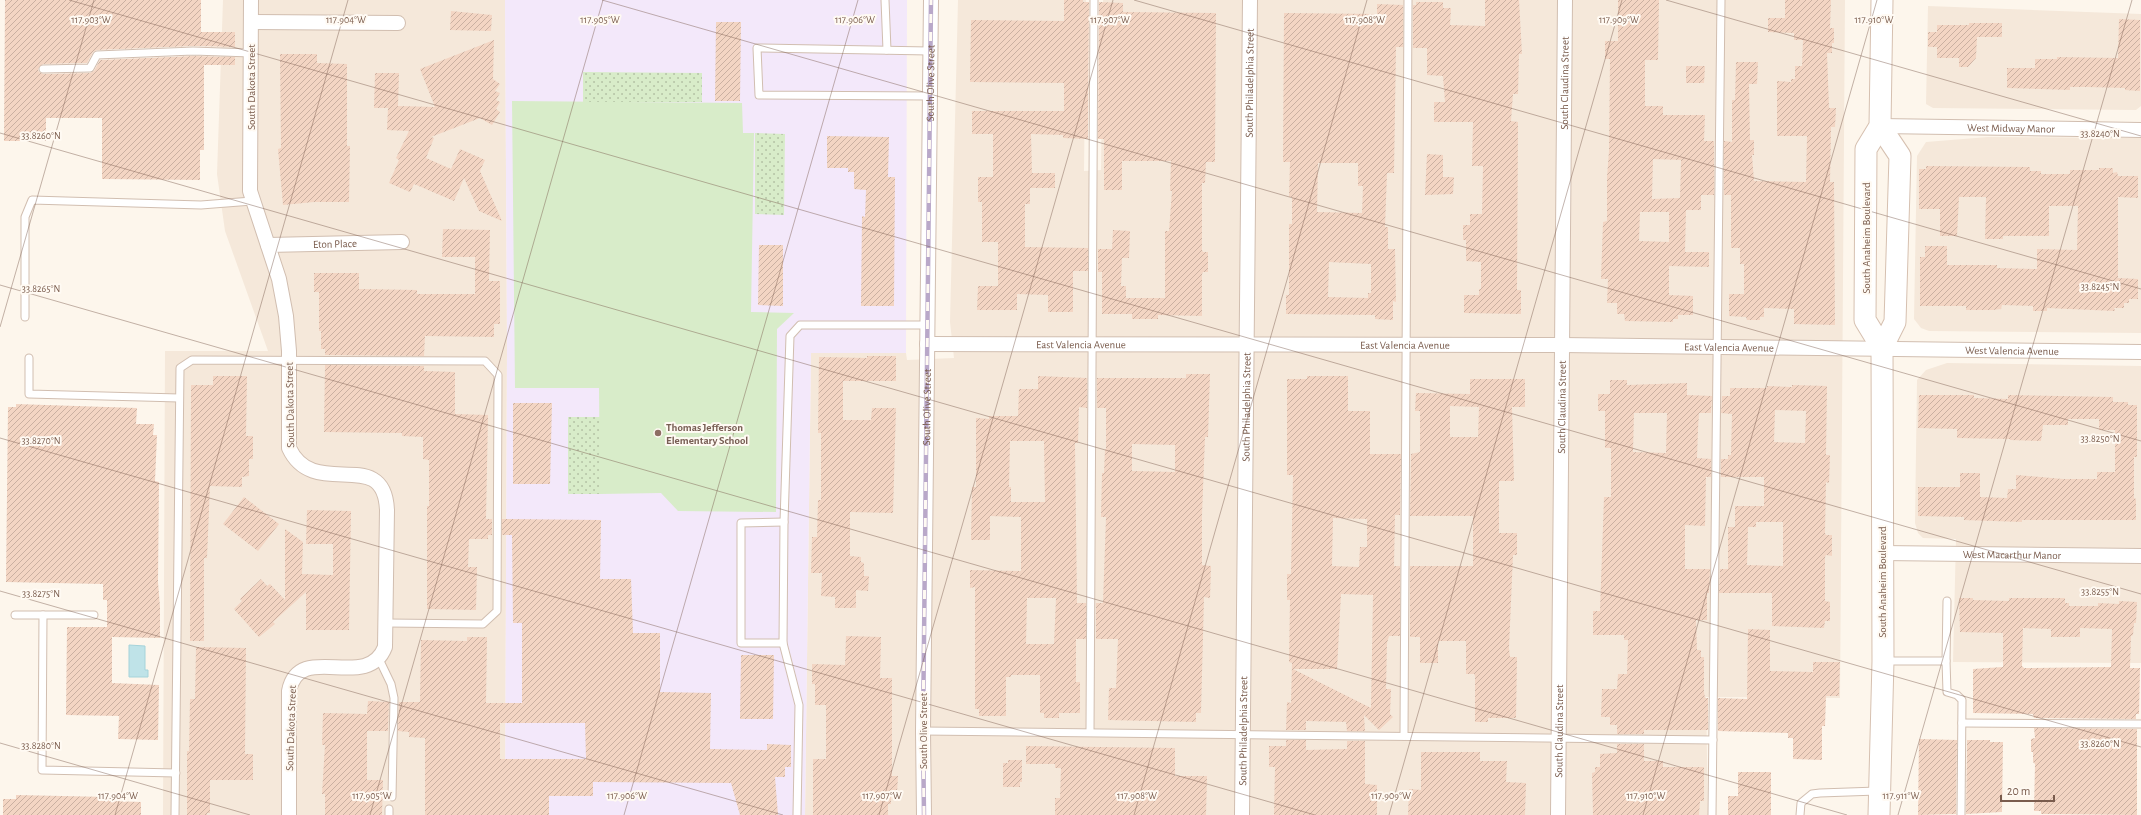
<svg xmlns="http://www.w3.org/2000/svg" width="2141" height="815" viewBox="0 0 2141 815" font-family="'Alegreya Sans',sans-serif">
  <defs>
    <pattern id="park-dots" width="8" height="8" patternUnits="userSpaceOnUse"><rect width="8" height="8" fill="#d8ecc9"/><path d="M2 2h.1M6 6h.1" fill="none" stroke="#b4c2a5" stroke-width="1.8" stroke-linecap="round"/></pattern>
    <pattern id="building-hatch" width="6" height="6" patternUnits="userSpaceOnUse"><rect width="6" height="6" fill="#f3d5c3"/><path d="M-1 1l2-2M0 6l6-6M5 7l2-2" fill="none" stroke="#cab0a1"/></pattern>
  </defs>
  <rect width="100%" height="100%" fill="#fdf6ec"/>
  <g fill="#f5e8da">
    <path d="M223,0H505L507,345L505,815H163L165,351H268L225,231L217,174Z"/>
    <path d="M958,0H1086L1084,171L1101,170L1103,0H1845L1840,698L1706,697L1708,815H805L811,353H906L907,360L954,358L950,322Z"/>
    <path d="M1928,6L2141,14V106L2136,110L1933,108L1926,104Z"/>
    <path d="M1988,137L2141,138V333L1929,331L1921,328L1914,319L1917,156L1926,142Z"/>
    <path d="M1947,363L2141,366V663L1953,662L1956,539L1923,538L1918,533L1915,523L1917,380L1926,370Z"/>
  </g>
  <path fill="#f3e8fa" d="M505,0H907L906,353H811L805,815H505L507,345Z"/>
  <path fill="#d8ecc9" d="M512,101L742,103L743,133H754L751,312L794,313L777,329L776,512L678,511L661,493L600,494L599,388H515Z"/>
  <g fill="url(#park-dots)">
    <path d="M583,72L702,73V102H583Z"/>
    <path d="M755,133L785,134L784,215L755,214Z"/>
    <rect x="568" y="417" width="32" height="77"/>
  </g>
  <path fill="#bfe3e8" stroke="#a5d3da" d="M129,645L145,646V670H148V677H129Z"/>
  <g fill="url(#building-hatch)" fill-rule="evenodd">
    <path d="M5,0H201V32H235V47L193,46L97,50L93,52L87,63L43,64L38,69L39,72L43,74L90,73L94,71L100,60L193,56L235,57V65H204V150H200V180L102,179V118H46V141H4Z"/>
    <path d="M1064,0H1083V2H1089L1088,139L1063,138V135L1031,134L1032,173H1055V188H1030V204H1025V247L1088,248V271H1073V312H1048V295L1017,294V310H977L978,286H998V242H982V202H978V177H993V134H972V111H1064V83L970,82L971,20L1064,21Z"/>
    <path d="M1485,0H1519L1522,54H1519L1518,94H1513L1511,121L1518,122L1517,290H1521V314L1464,313V295H1479V289H1481V262L1466,261V240H1463V225H1470V214H1482L1483,166H1472L1473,122H1434V102H1445L1443,76L1427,75V48H1413V5H1416V2H1443V8H1451L1450,25L1485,26Z"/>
    <path d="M1618,0H1659L1658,60H1645V106H1663V115H1705L1704,141H1714V195H1701V210H1686L1685,252H1709V267L1669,266V295L1693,296V315H1678V319H1673V322L1625,321L1624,314H1617V303H1607L1608,279H1601L1603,222L1607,221V177L1609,151L1610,59H1605V41H1618ZM1653,159L1681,160L1680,198L1652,199ZM1640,212H1669V242L1639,241Z"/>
    <path d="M1785,0H1831L1830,28H1834V43H1832V53H1827L1829,108H1836L1835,127H1831L1830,182H1834L1835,325L1794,324V309L1764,308V317H1760V320H1747L1746,317L1729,316V294H1744V264H1740V248H1731V195H1724V141L1732,142V100H1735L1736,62H1758L1757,84H1749L1750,140H1754V155H1752L1754,181L1806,182L1807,136H1777V81L1791,82V79H1795V66H1802L1803,40H1794V33L1768,32V18H1785Z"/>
    <path d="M1099,2L1123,3V12L1216,13L1215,162H1206L1205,183H1202V250L1203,252H1208V272H1203L1202,274V316L1158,315V319H1132V314H1102V272H1098V249H1112L1113,230L1130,231L1129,258H1122L1121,286H1126V298H1165V231H1169L1172,191H1170L1171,161H1122V190H1104V139H1098Z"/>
    <path d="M1377,4L1403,5V47H1396L1394,173H1387L1385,227H1388V249H1395L1396,302L1393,301V320L1375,319V315L1286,314V295H1289V224H1292V197H1289L1290,162H1283L1284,13L1377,14ZM1318,163H1358V186H1363L1362,213L1317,212ZM1329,262L1371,264V293H1368V298L1328,297Z"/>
    <path d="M451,11L492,15L491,31L450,30Z"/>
    <path d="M2119,19L2140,20V91L2125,90V88L2087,87H2070V90L2007,88V68H2035V59H2057V57L2118,58Z"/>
    <path d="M716,22H741L740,101H715Z"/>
    <path d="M1969,23H2002V37H1977L1976,58L1968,67H1959V58H1937V47H1928V32H1937V25H1969Z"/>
    <path d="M494,40L493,79L500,84L495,91L500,93L496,100L500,102L496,109L500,112L492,125L480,118L431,137L434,138L426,158L451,169L460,149L485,160L480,171L502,221L479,211L464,178L454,201L414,184L410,192L389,183L399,160L396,158L409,131L387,130L388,108H374L375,73H399L398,106L435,107L420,69Z"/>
    <path d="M280,54H317V63L347,64V146H350L349,202H314L283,205L278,149L281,148Z"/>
    <path d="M1686,66H1705L1704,83H1686Z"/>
    <path d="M827,136L889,137L888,177H895L894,306H861L862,216L865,217L866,190L854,189V172H848V168H827Z"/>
    <path d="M1427,154L1443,155V177H1454L1453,194L1425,195Z"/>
    <path d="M1926,166L2030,167V171H2041V174H2070V170H2099V168H2113V173L2117,172L2118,176H2138V198L2118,197V278L2138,279V299H2129V303H2124V308H2114L2115,311L2047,308V311H2033V306L2002,305L2001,309L1993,310H1966V306H1920V257H1925V246H1947V265H1997V268L2037,269V249L2077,250L2078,206H2049V236H2003V239H1985L1986,197H1959L1957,236H1940V209H1919V169H1926Z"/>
    <path d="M443,229L490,230L489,281H500V324H494V337L425,336L424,356L325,355V349H321V331H319V292H314V273H359V289L417,290V294H475V257H442Z"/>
    <path d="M759,245H783V306L758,305Z"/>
    <path d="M867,356H896V381H843V420H871L872,408H896L893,513L850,512V556L861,557V562L864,563V576H869L868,591L856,590V608H835V597L821,596L822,573H811L812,537H817L818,500H821V433H818L819,357L867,358Z"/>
    <path d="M325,365L424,366V371L455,372V414L488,415L486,519H492V535H488V539H469L468,567H477L476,610L427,609V506H429V460L423,459V437L402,436V433L324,432Z"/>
    <path d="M1186,374H1210L1208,437H1205L1202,515V565L1211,566L1210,598L1204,597L1201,713H1196V722L1108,720L1109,688H1116L1118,639H1096V603H1103L1106,517H1101L1102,473H1104L1105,449H1106V408H1097V378H1186ZM1132,444L1175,445V472L1132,471Z"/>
    <path d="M213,376H247L246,436H253V459H249V476L242,477V487L210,486L207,558H204V641H190L191,385H213Z"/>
    <path d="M1038,376L1087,378V408L1079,407L1078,443H1075L1077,603H1086V639H1076V682H1080V713H1059V718H1044V713H1040V675H1011V677H1006V716H979V709H975V587L970,588V570L1021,571V517L990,516V540H971L972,487H976V418L989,419V416H1018L1019,389H1038ZM1010,441H1044L1045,502H1011V487H1009ZM1027,598H1056L1054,644H1026Z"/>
    <path d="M1307,376H1348V411H1370V454H1401L1400,515H1395L1394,566H1400V636H1389L1387,643L1386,689H1391L1390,714L1393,717L1379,730L1364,715L1365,731H1347L1346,722L1306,721V730H1286L1287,702L1291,703L1292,663L1289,662L1290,600H1287V574H1291L1293,475H1287V379H1307ZM1333,518L1367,519V547H1360L1359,567L1332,566ZM1341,594L1373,595L1371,708L1293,669H1337Z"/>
    <path d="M1470,379H1525V407H1512L1514,481H1499V533H1517V555H1513L1509,648L1510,657H1517L1516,718H1488V722H1475V676L1474,674H1466V641H1438V663H1420V637H1410V566H1473V516H1410L1411,454L1420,452V411H1415L1416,393L1470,394ZM1450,406L1479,407L1478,437H1450Z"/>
    <path d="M1610,380H1627V385L1687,383V395L1712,396L1711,413H1699L1698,429L1697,458L1711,459V477H1706L1705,526L1685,525V569H1710L1709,593H1707V620H1696L1697,650H1701V657H1704V692L1705,698H1708V730H1644V734H1617V725H1610V717H1601L1602,689H1617L1618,674H1627L1628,640H1624V635H1593V611H1600L1604,497H1611V448H1605V411H1598V394H1610ZM1634,413H1667L1666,453L1633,452Z"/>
    <path d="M1792,385L1827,386L1826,455H1830L1829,483L1826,482L1825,533L1826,535H1832V556L1826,555L1825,557V601L1830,602V621H1825L1824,628L1772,626V593H1719L1720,569H1728V527H1735V506H1764V477H1721V459H1728V455H1731L1732,414L1721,413L1722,396H1730V388H1767V386L1792,387ZM1775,410L1806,411L1805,443L1774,442ZM1756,522H1783V566L1747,565L1748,527H1756Z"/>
    <path d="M1919,395H1974V398L2008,399V395L2113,397V402H2128V405H2137V457H2134V498L2136,499V520H2022V522L1964,520V517L1918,516V487H1960V473H1980V497L2007,498L2008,489H2016V475L2063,479H2097V472H2115V430H2099V419H2068V425H2043L2041,441L2010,440V439L1957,438V429L1918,428Z"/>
    <path d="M513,403H552L550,484H513Z"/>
    <path d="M16,404L137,408L136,424H154L153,435H157L155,481L159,482L158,582L160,607V638L112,637V683L159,685L158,740L118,739L119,716L66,715L67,627H107V600H103V584L6,582L8,407H16Z"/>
    <path d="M244,497L279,524L258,551L223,524Z"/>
    <path d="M307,510L351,511L349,630H306V592L273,622L275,624L259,637L234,609L242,601L240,599L261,579L267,586L270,584L285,600V529L303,542L302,574L333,575V544H306Z"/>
    <path d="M502,519L601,520L600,579H631L633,633H660V692L711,693L710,749L767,750V744L791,745V767H785V777H775L778,815H740L731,783L593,782V796H549V815H425V738L409,737V732L398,731L399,702H420L421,640L467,641V637H487L486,703H522V623H513L512,535H502ZM500,723H585L586,759H500Z"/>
    <path d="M1959,598H1973V600L2009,601V598H2065V603H2069V606H2098V603L2119,604V601L2137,602L2136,623H2134L2133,635L2131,636L2130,668H2140L2139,714H2136V719L2034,718L2033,714L1973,713V669L2003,667V633L1960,632ZM2023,628L2051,629V637H2080V628L2112,629L2111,667L2024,668L2022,666Z"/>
    <path d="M1748,629L1770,630V671L1813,672V662H1840L1839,696H1826L1825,726H1822V760L1793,759V738H1788V733L1718,731V698L1747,699Z"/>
    <path d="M846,636L881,637L880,678H892V776H898L897,793L891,792V804H888V815H813V759H826V705H815V684H812V664L845,665Z"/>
    <path d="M196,647L246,648L245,754H253V780H210V813H207V815H187V751H189L190,699H195Z"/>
    <path d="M741,655H774L773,719H740Z"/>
    <path d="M368,701L389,702L388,731H367V780H383L382,815H325V794H322L325,745H322L323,713L367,714Z"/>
    <path d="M2034,728L2137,729V815L2041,814V811H2034L2035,764L2033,762V752H2031V739L2035,738Z"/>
    <path d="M1919,739L1957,740L1956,814L1918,815Z"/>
    <path d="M1286,740H1306V750L1347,749V741H1365V784L1377,785V815H1274L1275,767H1269V746H1286Z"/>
    <path d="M1967,740H1990V742H2003L2002,812L1966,814Z"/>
    <path d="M1617,744H1644V761H1663V767H1704V801H1700L1699,815H1593L1592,773L1595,772V767H1600V754L1617,753Z"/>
    <path d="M1026,746L1175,748V776H1207L1206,815H1055V798H1060L1061,768H1055V764H1026Z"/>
    <path d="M1421,752H1480V761H1507L1506,782L1526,783L1525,815H1408L1409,789L1421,790Z"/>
    <path d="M1008,760H1022V782H1020V787H1003V763H1008Z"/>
    <path d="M1738,772H1771V815H1728V796H1738Z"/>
    <path d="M16,795L109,797V801L141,802V815H3V799H16Z"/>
  </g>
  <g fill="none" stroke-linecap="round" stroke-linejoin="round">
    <g stroke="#d1beb0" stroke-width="9">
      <g id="lane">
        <path d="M885,0L887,50"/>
        <path d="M43,69L90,68L97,55L193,51L251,53"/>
        <path d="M929,96L759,95L757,48L929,51"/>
        <path d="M25,317V217L32,200L201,205L252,201"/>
        <path d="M29,358V394L179,398"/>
        <path d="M15,615H94"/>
        <path d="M43,615L42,770L176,773"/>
        <path d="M783,643H741V523L784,522"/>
        <path d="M379,659L391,684L394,698L392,797"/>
        <path d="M1885,661H1946L1947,692L1957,695L1962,700L1961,815"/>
        <path d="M1946,661L1947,601"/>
        <path d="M1962,723L2141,724"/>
        <path d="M923,731L1713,740"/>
        <path d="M1090,732L1094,0"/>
        <path d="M1404,736L1408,0"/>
        <path d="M175,815L180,368L192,360L485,361L498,375L497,611L483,624L387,623"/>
        <path d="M389,815V809"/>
        <path d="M797,815L799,705L783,643L784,522L790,336L800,325H927"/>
        <path d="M1712,815L1721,0"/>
        <path d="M1800,815L1801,803L1812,794L1820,793L1877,791"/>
      </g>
    </g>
    <g stroke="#d1beb0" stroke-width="16">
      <g id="street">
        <path d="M251,0L250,191L279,279L286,316L289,351V448C314,502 384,444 387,510L385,647C367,693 299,640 289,691V815"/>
        <path d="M251,22L398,23"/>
        <path id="s1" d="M1880,126L2141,130"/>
        <path id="s2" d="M268,245L402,242"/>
        <path id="s3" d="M927,344L1562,345L2141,352"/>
        <path id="s4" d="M1882,553L2141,556"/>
        <path d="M924,815L923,731L931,0"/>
        <path id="s5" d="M1242,815L1250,0"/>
        <path id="s6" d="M1558,815L1565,0"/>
      </g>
    </g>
    <g stroke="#d6c0b0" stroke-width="23">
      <g id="secondary">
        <path d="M1882,0L1880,126L1866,149L1865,320L1882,348"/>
        <path d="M1879,815L1883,661L1882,348L1895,322L1900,156L1880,126"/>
      </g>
    </g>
    <use href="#lane" stroke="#fff" stroke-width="7"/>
    <use href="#street" stroke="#fff" stroke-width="14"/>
    <use href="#secondary" stroke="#fff" stroke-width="21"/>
    <g stroke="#b9a8c9" stroke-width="4.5">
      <g id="rail">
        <path id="s7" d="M924,815L923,731L931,0"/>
      </g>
    </g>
    <use href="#rail" stroke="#fffaf3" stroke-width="3" stroke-dasharray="9" stroke-linecap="butt"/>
  </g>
  <path fill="none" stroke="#7a5c4d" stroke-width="1" stroke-opacity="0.45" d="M69,0L2141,594M602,0L2141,441M1134,0L2141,289M1666,0L2141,136M0,133L2141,747M0,285L1847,815M0,327L94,0M0,438L1315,815M0,591L783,815M0,743L250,815M115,815L348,0M370,815L603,0M624,815L858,0M879,815L1113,0M1134,815L1367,0M1389,815L1622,0M1643,815L1877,0M1898,815L2132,0"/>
  <circle fill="#8d6e63" stroke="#fffaf3" stroke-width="1.5" cx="658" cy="433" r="4"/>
  <g text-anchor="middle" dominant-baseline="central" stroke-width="4" stroke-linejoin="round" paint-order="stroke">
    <g font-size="11" fill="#7a5c4d" stroke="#fffaf3">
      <text stroke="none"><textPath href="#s7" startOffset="732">South Olive Street</textPath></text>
      <text stroke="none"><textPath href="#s5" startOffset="732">South Philadelphia Street</textPath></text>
      <text stroke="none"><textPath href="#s6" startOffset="732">South Claudina Street</textPath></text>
      <text transform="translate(251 87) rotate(-90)">South Dakota Street</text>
      <text stroke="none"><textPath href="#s1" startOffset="131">West Midway Manor</textPath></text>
      <text transform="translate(1866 238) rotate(-90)">South Anaheim Boulevard</text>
      <text stroke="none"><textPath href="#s2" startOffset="67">Eton Place</textPath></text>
      <text stroke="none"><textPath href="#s3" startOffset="154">East Valencia Avenue</textPath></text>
      <text stroke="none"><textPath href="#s3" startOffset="478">East Valencia Avenue</textPath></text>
      <text stroke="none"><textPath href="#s3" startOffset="802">East Valencia Avenue</textPath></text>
      <text stroke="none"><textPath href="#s3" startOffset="1085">West Valencia Avenue</textPath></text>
      <text transform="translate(290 405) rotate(-91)">South Dakota Street</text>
      <text stroke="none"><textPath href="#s7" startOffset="408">South Olive Street</textPath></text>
      <text stroke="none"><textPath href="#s6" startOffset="408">South Claudina Street</textPath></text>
      <text stroke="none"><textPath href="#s5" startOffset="408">South Philadelphia Street</textPath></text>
      <text stroke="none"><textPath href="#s4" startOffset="130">West Macarthur Manor</textPath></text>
      <text transform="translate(1882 582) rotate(-90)">South Anaheim Boulevard</text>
      <text transform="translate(291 728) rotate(-88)">South Dakota Street</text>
      <text transform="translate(923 731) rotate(-90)">South Olive Street</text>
      <text stroke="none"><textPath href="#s5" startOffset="84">South Philadelphia Street</textPath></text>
      <text stroke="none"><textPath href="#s6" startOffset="84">South Claudina Street</textPath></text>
    </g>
    <g font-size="11" font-weight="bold" fill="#785e54" stroke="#fffaf3" text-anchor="start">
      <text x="666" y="427">Thomas Jefferson<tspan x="666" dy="13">Elementary School</tspan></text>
    </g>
  </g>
  <g font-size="10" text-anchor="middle" fill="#7a5c4d" stroke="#fffaf3" stroke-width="4" stroke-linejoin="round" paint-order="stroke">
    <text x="91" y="23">117.903°W</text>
    <text x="346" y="23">117.904°W</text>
    <text x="600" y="23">117.905°W</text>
    <text x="855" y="23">117.906°W</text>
    <text x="1110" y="23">117.907°W</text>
    <text x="1365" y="23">117.908°W</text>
    <text x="1619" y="23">117.909°W</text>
    <text x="1874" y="23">117.910°W</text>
    <text x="2100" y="137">33.8240°N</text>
    <text x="41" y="139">33.8260°N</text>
    <text x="2100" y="290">33.8245°N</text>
    <text x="41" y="292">33.8265°N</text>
    <text x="2100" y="442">33.8250°N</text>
    <text x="41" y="444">33.8270°N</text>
    <text x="2100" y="595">33.8255°N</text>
    <text x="41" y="597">33.8275°N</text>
    <text x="2100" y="747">33.8260°N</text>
    <text x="41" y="749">33.8280°N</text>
    <text x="118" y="799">117.904°W</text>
    <text x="372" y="799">117.905°W</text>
    <text x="627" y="799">117.906°W</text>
    <text x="882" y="799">117.907°W</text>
    <text x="1137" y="799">117.908°W</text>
    <text x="1391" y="799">117.909°W</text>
    <text x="1646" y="799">117.910°W</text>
    <text x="1901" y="799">117.911°W</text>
  </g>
  <path d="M2001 795v6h53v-6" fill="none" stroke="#7a5c4d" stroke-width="2"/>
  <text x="2007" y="795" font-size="12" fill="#7a5c4d" stroke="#fffaf3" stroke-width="3" paint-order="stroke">20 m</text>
</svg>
